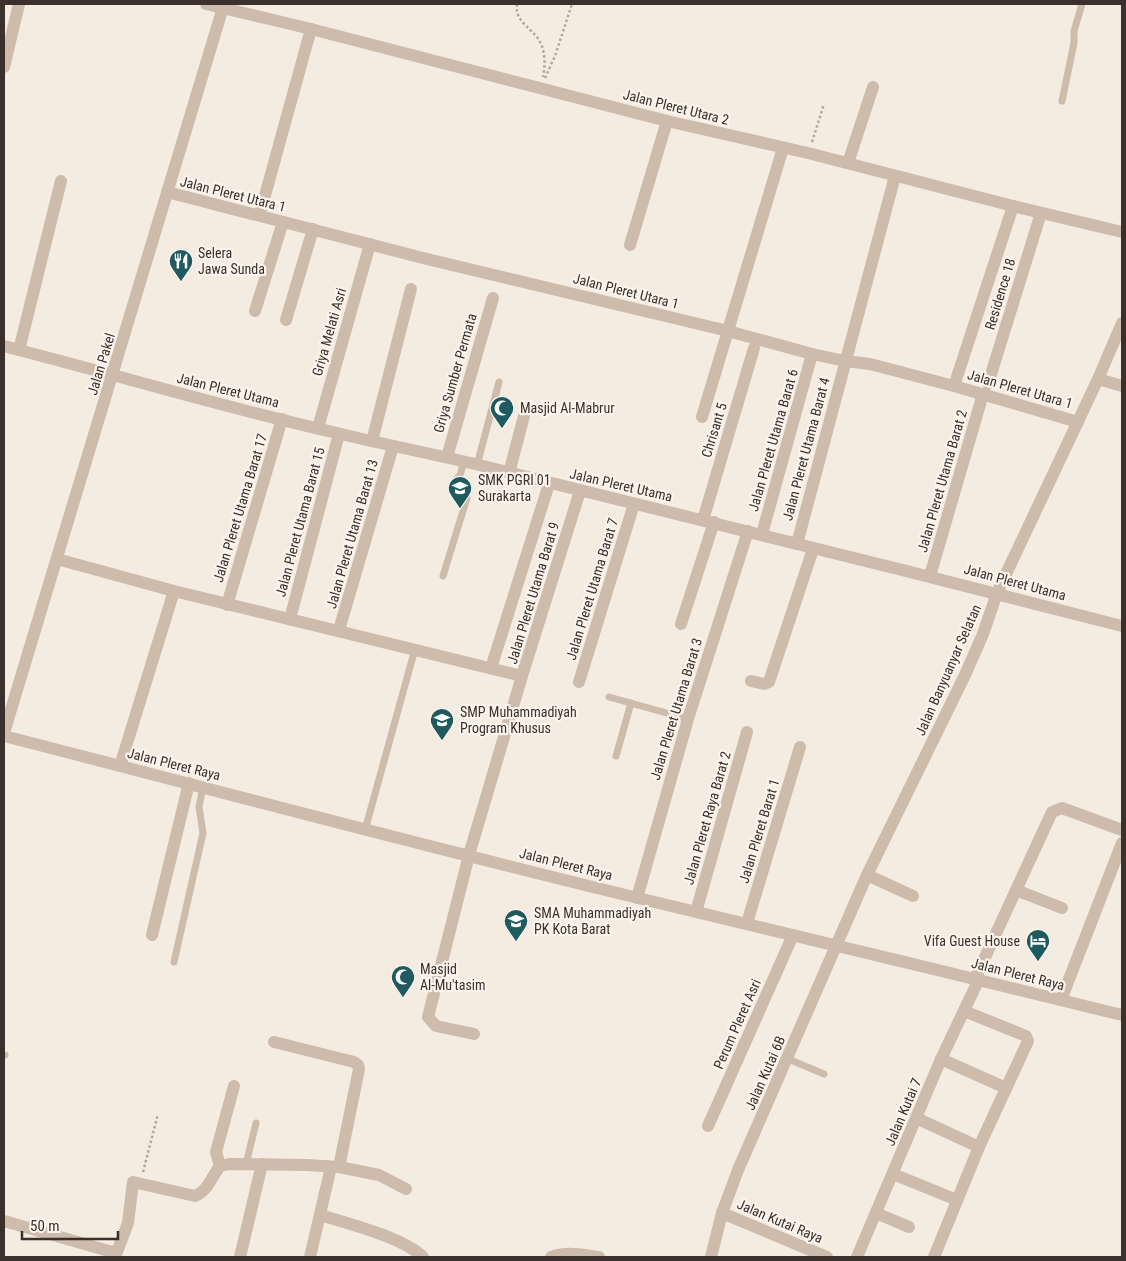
<svg xmlns="http://www.w3.org/2000/svg" width="1126" height="1261" viewBox="0 0 1126 1261" font-family="'Roboto Condensed',sans-serif">
  <rect width="100%" height="100%" fill="#f4ebe1"/>
  <g fill="none" stroke-linecap="round" stroke-linejoin="round">
    <g stroke="#b9a596" stroke-width="2.5" stroke-dasharray="2.5 2.5" stroke-linecap="butt">
      <path d="M517,4C514,22 533,28 540,42C546,53 545,66 543,77"/>
      <path d="M545,78L555,56L572,4"/>
      <path d="M812,142L824,104"/>
      <path d="M143,1172L158,1114"/>
    </g>
    <g stroke="#cdbbac" stroke-width="7">
      <path d="M1062,101L1074,43V31L1082,4"/>
      <path d="M477,465L499,382"/>
      <path d="M443,576L467,498L463,491L453,487L452,484L460,475L464,462"/>
      <path d="M609,697L688,719"/>
      <path d="M616,756L631,703"/>
      <path d="M365,830L415,649"/>
      <path d="M174,962L203,833L199,807L203,787"/>
      <path d="M4,1055H5"/>
      <path d="M788,1059L824,1074"/>
      <path d="M252,1163L247,1160L256,1123"/>
    </g>
    <g stroke="#cdbbac" stroke-width="12">
      <path d="M206,4L311,29L667,121L808,153L1013,206L1122,232"/>
      <path d="M4,67L19,4"/>
      <path d="M848,163L873,87"/>
      <path d="M167,192L427,259L728,331L812,354L845,361L870,364L954,386L1078,422"/>
      <path d="M261,210L311,29"/>
      <path d="M630,245L667,121"/>
      <path d="M255,311L283,222"/>
      <path d="M286,320L313,229"/>
      <path d="M4,346L113,375"/>
      <path d="M19,350L61,181"/>
      <path d="M1098,379L1122,386"/>
      <path d="M988,384L1041,213"/>
      <path d="M954,386L1013,206"/>
      <path d="M702,417L783,148"/>
      <path d="M318,428L370,244"/>
      <path d="M372,441L411,289"/>
      <path d="M447,457L493,298"/>
      <path d="M509,473L524,416"/>
      <path d="M703,520L754,348"/>
      <path d="M762,534L812,354"/>
      <path d="M797,544L895,176"/>
      <path d="M57,559L174,591"/>
      <path d="M930,576L983,394"/>
      <path d="M227,605L282,419"/>
      <path d="M290,619L339,434"/>
      <path d="M681,624L714,522"/>
      <path d="M339,630L393,446"/>
      <path d="M491,668L549,484"/>
      <path d="M751,681L764,684L769,682L813,549"/>
      <path d="M579,682L634,504"/>
      <path d="M120,766L174,591L522,676"/>
      <path d="M867,875L913,896"/>
      <path d="M1016,890L1062,908"/>
      <path d="M637,898L688,719L748,531"/>
      <path d="M696,912L747,732"/>
      <path d="M747,923L800,747"/>
      <path d="M152,935L189,783"/>
      <path d="M975,979L1052,812L1062,808L1122,830"/>
      <path d="M1061,1000L1122,843"/>
      <path d="M474,1034L436,1026L428,1017L469,855L522,676L580,491"/>
      <path d="M941,1059L1006,1088"/>
      <path d="M916,1118L979,1147"/>
      <path d="M708,1126L793,935"/>
      <path d="M220,1166L216,1152L234,1086"/>
      <path d="M339,1167L379,1175L406,1189"/>
      <path d="M893,1174L957,1200"/>
      <path d="M876,1213L909,1227"/>
      <path d="M320,1215C349,1224 402,1237 423,1257"/>
      <path d="M4,1221L116,1253"/>
      <path d="M115,1257L128,1223L133,1182L195,1196C208,1191 212,1176 220,1166L229,1164L307,1165L339,1167L359,1069L358,1065L354,1062L274,1042"/>
      <path d="M240,1257L262,1164"/>
      <path d="M310,1257L331,1167"/>
      <path d="M551,1257C566,1251 583,1255 599,1257"/>
      <path d="M711,1257L722,1213"/>
      <path d="M857,1257L941,1059L979,979"/>
      <path d="M934,1257L979,1147L1028,1041L1026,1036L964,1011"/>
    </g>
    <g stroke="#cdbbac" stroke-width="12">
      <path d="M113,375C189,396 265,417 341,434C387,445 433,454 479,465C693,517 908,571 1122,626"/>
      <path d="M4,733C78,490 151,247 224,4"/>
      <path d="M4,736C215,790 426,847 638,898C799,937 961,975 1122,1015"/>
      <path d="M827,1257L722,1213L738,1170L867,875L965,675L983,634L997,593L1098,379L1122,323"/>
    </g>
  </g>
  <defs>
    <g id="restaurant-pin" transform="scale(1.25)"><path d="M0 17L-7.5 6A9.5 9.5 0 1 1 7.5 6Z" fill="#1f5a5e" stroke="#fbf5ee"/><path d="M-5-6h1v4h1v-4h1v4h1v-4h1v5L-1.5 .5V6h-2V.5L-5-1ZM5-6V6H3V1.5H1.5Q1.5-4 5-6Z" fill="#fff"/></g>
    <g id="mosque-pin" transform="scale(1.25)"><path d="M0 17L-7.5 6A9.5 9.5 0 1 1 7.5 6Z" fill="#1f5a5e" stroke="#fbf5ee"/><path d="M3.5-4.9A6 6 0 1 0 3.5 4.9A5 5 0 1 1 3.5-4.9Z" fill="#fff"/></g>
    <g id="school-pin" transform="scale(1.25)"><path d="M0 17L-7.5 6A9.5 9.5 0 1 1 7.5 6Z" fill="#1f5a5e" stroke="#fbf5ee"/><path d="M0-5L7-2L0 1L-7-2ZM-4 1L0 2.5L4 1V4Q0 6-4 4Z" fill="#fff"/></g>
    <g id="hotel-pin" transform="scale(1.25)"><path d="M0 17L-7.5 6A9.5 9.5 0 1 1 7.5 6Z" fill="#1f5a5e" stroke="#fbf5ee"/><path d="M-6-4.5h1.5V1H6V5H4.5V3h-9V5H-6ZM-4 0a1.8 1.8 0 1 1 3.6 0ZM.5 0V-2.5h3Q6-2.5 6 0Z" fill="#fff"/></g>
  </defs>
  <g fill-rule="evenodd">
    <use href="#restaurant-pin" x="181" y="261"/>
    <use href="#mosque-pin" x="502" y="408"/>
    <use href="#school-pin" x="460" y="488"/>
    <use href="#school-pin" x="442" y="720"/>
    <use href="#school-pin" x="516" y="921"/>
    <use href="#hotel-pin" x="1038" y="941"/>
    <use href="#mosque-pin" x="403" y="977"/>
  </g>
  <g text-anchor="middle" dominant-baseline="central" stroke-width="4.5" stroke-linejoin="round" paint-order="stroke">
    <g font-size="14" fill="#3b302b" stroke="#fbf5ee">
      <text transform="translate(676 107) rotate(14)">Jalan Pleret Utara 2</text>
      <text transform="translate(233 194) rotate(14)">Jalan Pleret Utara 1</text>
      <text transform="translate(626 291) rotate(14)">Jalan Pleret Utara 1</text>
      <text transform="translate(1000 294) rotate(-73)">Residence 18</text>
      <text transform="translate(329 332) rotate(-74)">Griya Melati Asri</text>
      <text transform="translate(101 364) rotate(-73)">Jalan Pakel</text>
      <text transform="translate(455 373) rotate(-74)">Griya Sumber Permata</text>
      <text transform="translate(1020 389) rotate(16)">Jalan Pleret Utara 1</text>
      <text transform="translate(228 390) rotate(14)">Jalan Pleret Utama</text>
      <text transform="translate(714 430) rotate(-73)">Chrisant 5</text>
      <text transform="translate(773 440) rotate(-74)">Jalan Pleret Utama Barat 6</text>
      <text transform="translate(806 449) rotate(-75)">Jalan Pleret Utama Barat 4</text>
      <text transform="translate(942 481) rotate(-74)">Jalan Pleret Utama Barat 2</text>
      <text transform="translate(621 485) rotate(13)">Jalan Pleret Utama</text>
      <text transform="translate(240 508) rotate(-73)">Jalan Pleret Utama Barat 17</text>
      <text transform="translate(300 522) rotate(-75)">Jalan Pleret Utama Barat 15</text>
      <text transform="translate(352 534) rotate(-74)">Jalan Pleret Utama Barat 13</text>
      <text transform="translate(1015 582) rotate(15)">Jalan Pleret Utama</text>
      <text transform="translate(592 589) rotate(-73)">Jalan Pleret Utama Barat 7</text>
      <text transform="translate(533 593) rotate(-73)">Jalan Pleret Utama Barat 9</text>
      <text transform="translate(948 670) rotate(-66)">Jalan Banyuanyar Selatan</text>
      <text transform="translate(676 709) rotate(-73)">Jalan Pleret Utama Barat 3</text>
      <text transform="translate(174 764) rotate(14)">Jalan Pleret Raya</text>
      <text transform="translate(707 818) rotate(-74)">Jalan Pleret Raya Barat 2</text>
      <text transform="translate(759 831) rotate(-73)">Jalan Pleret Barat 1</text>
      <text transform="translate(566 864) rotate(14)">Jalan Pleret Raya</text>
      <text transform="translate(1018 974) rotate(14)">Jalan Pleret Raya</text>
      <text transform="translate(737 1024) rotate(-66)">Perum Pleret Asri</text>
      <text transform="translate(765 1073) rotate(-66)">Jalan Kutai 6B</text>
      <text transform="translate(903 1112) rotate(-67)">Jalan Kutai 7</text>
      <text transform="translate(780 1221) rotate(23)">Jalan Kutai Raya</text>
    </g>
    <g font-size="14" fill="#3b302b" stroke="#fbf5ee" text-anchor="start">
      <text x="198" y="253">Selera<tspan x="198" dy="16">Jawa Sunda</tspan></text>
      <text x="520" y="408">Masjid Al-Mabrur</text>
      <text x="478" y="480">SMK PGRI 01<tspan x="478" dy="16">Surakarta</tspan></text>
      <text x="460" y="712">SMP Muhammadiyah<tspan x="460" dy="16">Program Khusus</tspan></text>
      <text x="534" y="913">SMA Muhammadiyah<tspan x="534" dy="16">PK Kota Barat</tspan></text>
      <text x="1020" y="941" text-anchor="end">Vifa Guest House</text>
      <text x="420" y="969">Masjid<tspan x="420" dy="16">Al-Mu'tasim</tspan></text>
    </g>
  </g>
  <rect width="1126" height="1261" fill="none" stroke="#3b302b" stroke-width="10"/>
  <path d="M22 1231v8h96v-8" fill="none" stroke="#3b302b" stroke-width="2.5"/>
  <text x="30" y="1231" font-size="15" fill="#3b302b" stroke="#fbf5ee" stroke-width="4" paint-order="stroke">50 m</text>
</svg>
